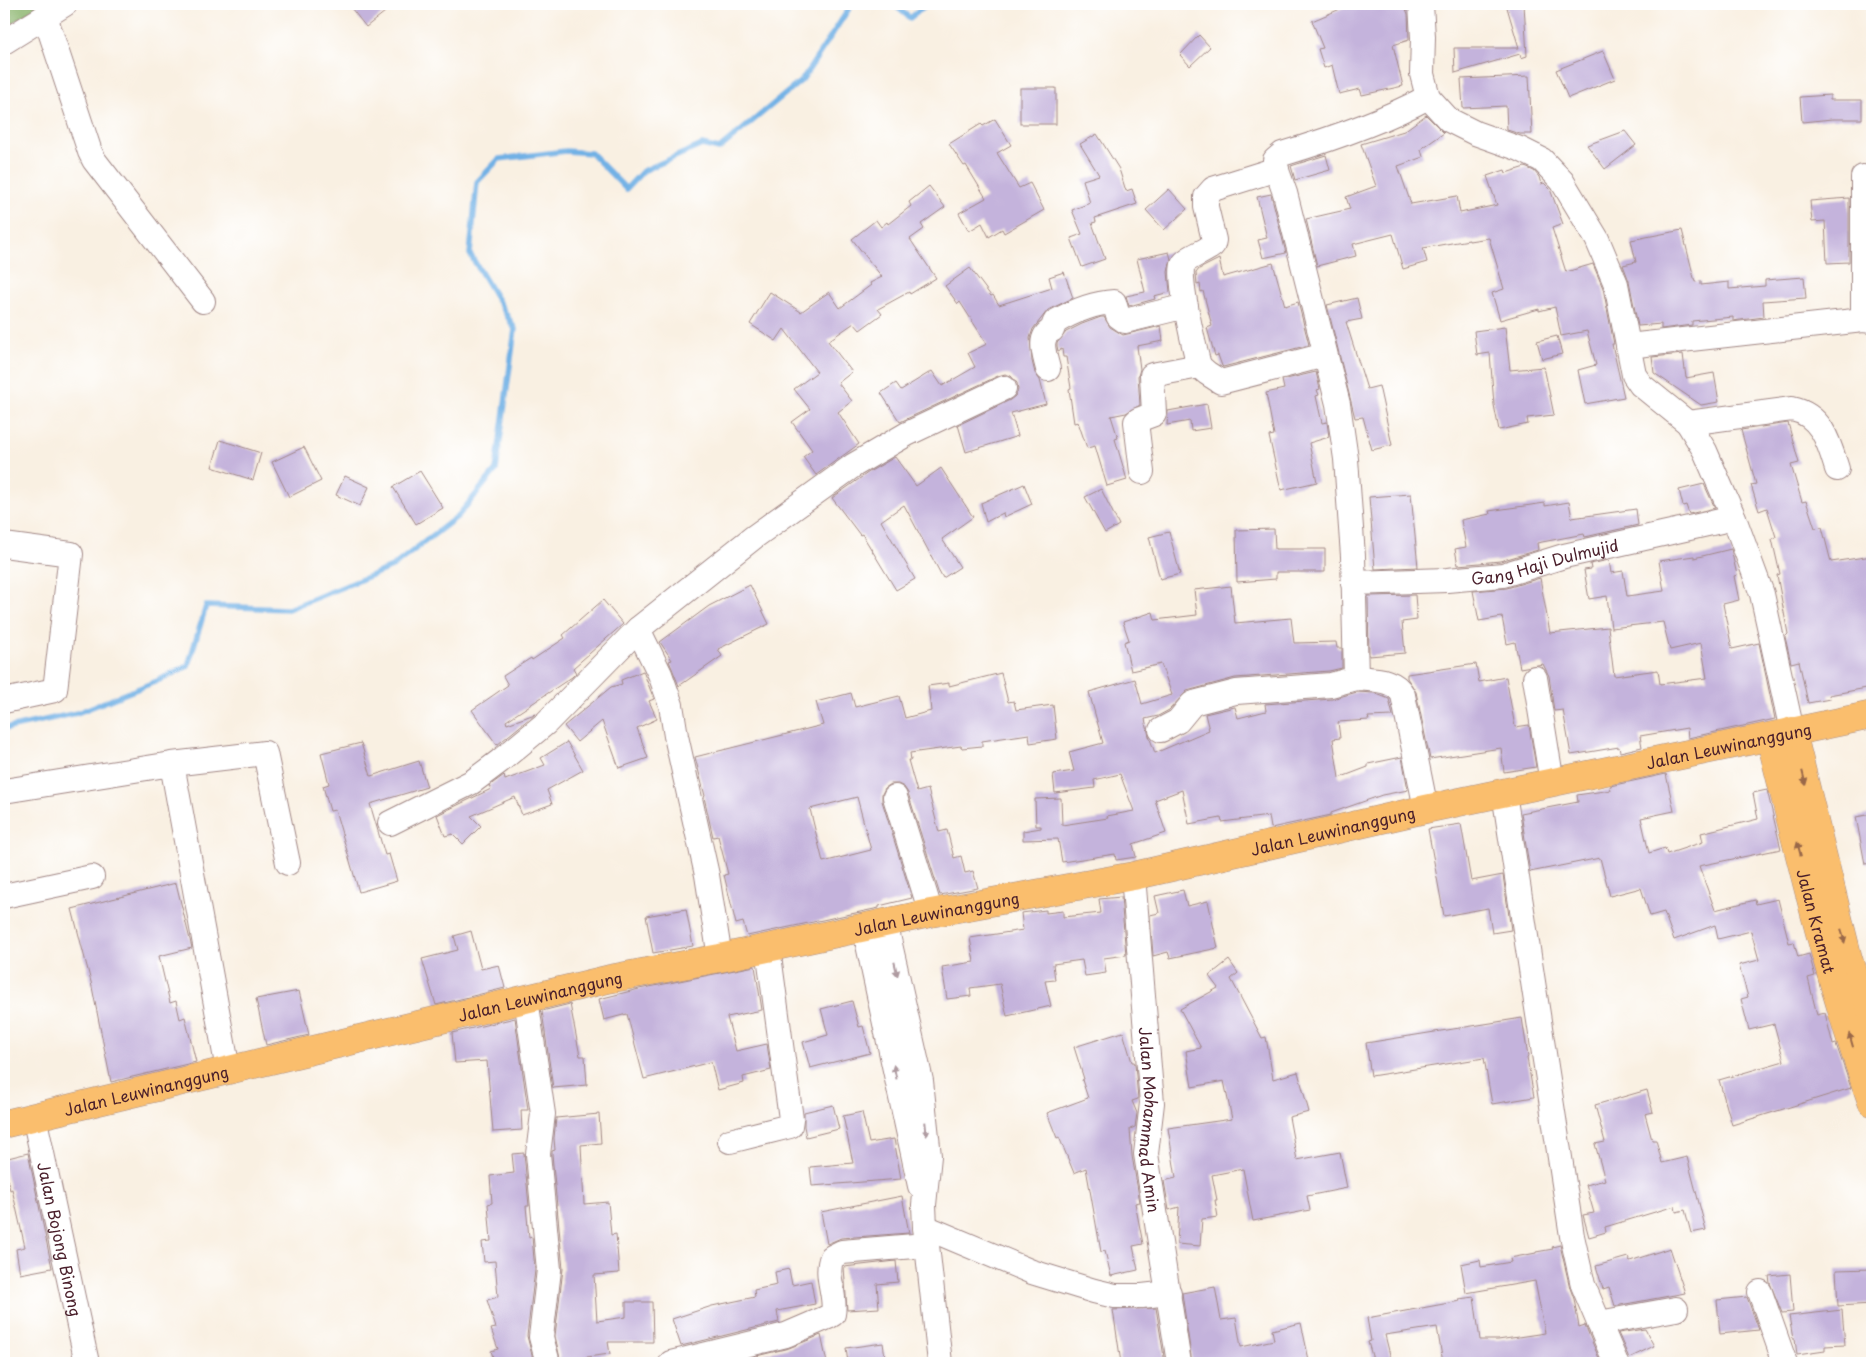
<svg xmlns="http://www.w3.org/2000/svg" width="1876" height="1367" viewBox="0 0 1876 1367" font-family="'Playpen Sans',sans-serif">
  <rect width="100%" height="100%" fill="#fff"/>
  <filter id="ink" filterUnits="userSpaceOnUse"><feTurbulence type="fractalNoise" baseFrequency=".02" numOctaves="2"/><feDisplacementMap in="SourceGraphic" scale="10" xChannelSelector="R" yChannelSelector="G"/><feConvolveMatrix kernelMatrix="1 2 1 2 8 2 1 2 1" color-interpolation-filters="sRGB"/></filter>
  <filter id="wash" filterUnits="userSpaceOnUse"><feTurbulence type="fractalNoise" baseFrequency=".0096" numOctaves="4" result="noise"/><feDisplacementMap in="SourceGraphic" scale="20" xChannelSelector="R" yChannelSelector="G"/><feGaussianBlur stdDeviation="1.12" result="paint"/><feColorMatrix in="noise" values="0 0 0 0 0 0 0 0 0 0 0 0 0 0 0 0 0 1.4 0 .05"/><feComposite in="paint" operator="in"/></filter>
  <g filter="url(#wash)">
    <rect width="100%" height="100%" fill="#f9f0e2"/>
    <path fill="#87b269" stroke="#68684a" d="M4,4H43L4,28Z"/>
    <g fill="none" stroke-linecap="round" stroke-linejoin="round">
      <g stroke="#71b1e5" stroke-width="5.5">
        <path d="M893,4L910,18L927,4"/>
        <path d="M4,729L77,713L157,681L188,666L206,606L288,609L392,567L458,516L496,470L515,329L470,254L477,182L499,159L566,151L591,153L626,189L643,171L702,145L719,149L802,80L852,4"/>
      </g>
    </g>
    <g id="blocks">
      <g fill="#c4b3dc" fill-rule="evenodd">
        <path d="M348,4H395L366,27Z"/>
        <path d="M1352,4H1404L1408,14L1409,40L1393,45L1403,86L1362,95L1360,89L1339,94L1332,65L1324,68L1318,49L1323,48L1312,21Z"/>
        <path d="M1506,4H1524L1527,56L1521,58L1520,54L1455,73L1454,48H1519Z"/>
        <path d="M1199,35L1210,47L1190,66L1180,55Z"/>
        <path d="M1603,51L1615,79L1568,98L1556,70Z"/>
        <path d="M1529,76L1532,134H1520L1507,130L1506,106L1463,108L1461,79Z"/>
        <rect x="1020" y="88" width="36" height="36"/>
        <path d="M1830,95V100H1862V119H1832L1802,122L1800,97Z"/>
        <path d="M1426,115L1444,133L1421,149L1423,157L1398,166L1411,204L1457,196L1460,213L1497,205L1487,176L1505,170L1506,173L1525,167L1534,171L1539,177L1541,184L1544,183L1550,189L1563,224L1552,228L1566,272L1593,264L1603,288L1614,344H1612L1624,397L1585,404L1578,370L1596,365L1587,331L1561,336L1555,307L1539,311V309L1500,320L1492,293L1504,289L1489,238L1469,241V240L1423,248L1427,262L1403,269L1393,234L1353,244L1356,256L1317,266L1306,219L1350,209L1346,197L1376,186L1361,144L1404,131Z"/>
        <path d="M995,119L1011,145L997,153L1019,188L1030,183L1044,210L1004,233L1002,229L989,237L982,223L969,231L959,213L986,198L966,165L964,166L949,144L981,124L983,126Z"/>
        <path d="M1625,131L1636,145L1605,169L1587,145Z"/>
        <path d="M1097,134L1119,169L1126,191L1132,189L1137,204L1095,218L1096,222L1092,223L1105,259L1082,267L1071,238L1082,234L1072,210L1090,203L1083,180L1099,175L1080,144Z"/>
        <path d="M1326,155L1330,170L1295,180L1291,166Z"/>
        <path d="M929,186L945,207L921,224L924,229L910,239L936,278L910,294L909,292L878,309L882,314L860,330L854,323L828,341L852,372L838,383L852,401L838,412L859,444L816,475L803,457L812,450L792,422L810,409L794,389L817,372L784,329L776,341L750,324L770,292L801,312L829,292L840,308L871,285L870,283L882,277L852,239L876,220L881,227L887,222L888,224L911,206L909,202Z"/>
        <path d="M1169,189L1187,209L1164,230L1146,210Z"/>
        <path d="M1271,194L1286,253L1263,258L1258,240L1267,238L1257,197Z"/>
        <path d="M1849,198V262L1827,263L1825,221L1812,222L1810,201Z"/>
        <path d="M1682,230L1695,282L1701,281V285L1729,282V289L1765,286V280L1804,277L1806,298L1763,301L1764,317L1733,321V317L1692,321V325L1661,329V324L1638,326L1629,281L1623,265L1636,262L1631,240Z"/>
        <path d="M1169,252L1171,259L1168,272L1170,292L1154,296L1155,299L1129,306L1126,296L1145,292L1137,259Z"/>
        <path d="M1219,259L1223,277L1273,263L1285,306L1298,302L1309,345L1223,367L1222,366L1218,355L1215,356L1207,328L1212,326L1203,291L1201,292L1200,284L1197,285L1196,273L1199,269Z"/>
        <path d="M970,268L991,296L993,295L999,305L1052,288L1049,277L1064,272L1073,298L1048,310L1033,329L1030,338L1032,361L1035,373L1040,380L1046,404L1011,413L1018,436L966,452L958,425L1010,400L1015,396L1018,390L1017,383L1011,376L1005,374L998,376L900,422L881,393L896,383L901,390L932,371L942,386L975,367L968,353L987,344L960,302L958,304L945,286Z"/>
        <path d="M1357,298L1362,319L1346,322L1367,389L1379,386L1392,445L1372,450L1363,417L1355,418L1327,305Z"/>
        <path d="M1101,317H1104L1110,327L1123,335L1161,326L1163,341L1137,346L1140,369L1138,376L1140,405L1126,413L1111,416L1118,438L1115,439L1127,480L1107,486L1095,446L1087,448L1078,422L1074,423L1069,389L1071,388L1066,357H1063L1062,349L1058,351L1057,346V343L1066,332L1082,324Z"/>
        <path d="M1505,327L1510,370L1544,367L1554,415L1527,418L1528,424L1499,430L1494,405L1490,353L1477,355L1474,331Z"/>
        <path d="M1557,336L1562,354L1542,359L1537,341Z"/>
        <path d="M1683,354L1686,378L1714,373L1719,402L1701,405L1654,373L1652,357Z"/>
        <path d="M1316,372L1320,389L1317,390L1319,395L1316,396L1322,423L1327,422L1329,437L1309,443L1317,482L1281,490L1269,436L1274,435L1266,393L1284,389L1282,380Z"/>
        <path d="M1207,404L1211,428L1191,431L1190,421L1167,425L1168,411Z"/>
        <path d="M1788,423L1799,463L1791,465L1802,502L1806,501L1815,528L1822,527L1831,562L1872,556V687L1829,695L1830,699L1808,703L1799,661L1791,663L1785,637L1788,634L1777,575L1780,574L1772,539L1776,537L1767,508L1759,511L1751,485L1756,484L1741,430Z"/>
        <path d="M220,440L261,453L253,480L212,467Z"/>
        <path d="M304,447L321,481L289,497L272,462Z"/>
        <path d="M895,457L916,486L941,468L973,517L942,539L960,567L943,578L904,505L881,521L915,579L896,590L862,534L860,535L832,498L869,472Z"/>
        <path d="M420,471L443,508L416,524L393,487Z"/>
        <path d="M345,476L369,487L360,506L336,495Z"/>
        <path d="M1024,484L1032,504L1004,517L1003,513L986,522L981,503Z"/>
        <path d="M1704,484L1715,508L1689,514L1686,505L1683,506L1679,490Z"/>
        <path d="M1101,489L1119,525L1105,533L1085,497Z"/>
        <path d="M1411,494L1418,567L1375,569L1369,497Z"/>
        <path d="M1569,502L1572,518L1636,509L1638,525L1585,537L1584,534L1537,543L1538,550L1500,561L1458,565L1455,549L1466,547L1461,520L1490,514L1489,511L1545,503V506Z"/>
        <path d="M1274,529L1275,549H1325V572H1276V579L1237,582L1236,530Z"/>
        <path d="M1169,532L1180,574L1160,579L1149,537Z"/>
        <path d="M1731,549L1737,575L1734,576L1739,600L1723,604L1732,649L1759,643L1775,719L1688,738L1687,728L1640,736L1642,747L1620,752L1619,747L1571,755L1563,710L1554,711L1549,676L1543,664L1520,668L1515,642L1507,644L1502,617L1479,621L1473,591L1507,588L1540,578L1550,633L1608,627L1614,676L1658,670L1660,684L1707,678L1701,643L1670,650L1663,622L1611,628L1607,596L1589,599L1584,570L1591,569L1590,564L1609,560L1611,573L1623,571L1627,596L1664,591L1659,561L1694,556V558Z"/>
        <path d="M750,585L769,624L718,649L722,656L679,686L669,661L672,660L660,642L709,606Z"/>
        <path d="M1231,586L1235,623L1291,618L1294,643L1336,642L1337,648H1342V668L1329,671L1235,678L1187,691L1169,710L1158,716L1145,719L1149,736L1155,753L1209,730L1205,714L1235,707L1238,718L1266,711L1265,704L1332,699L1357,692L1374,693L1389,699L1393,716L1368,717L1369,720L1338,722L1340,738L1333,739L1339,778L1368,767V764L1402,757L1408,790L1382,795L1331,813V815L1271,828L1269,816L1222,822L1221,818L1189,824L1182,790L1155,800L1166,833L1133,844L1136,857L1116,860L1115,854L1062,862L1058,839L1023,840V831L1041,828V826H1036L1035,799L1061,798L1062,825L1108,818L1107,816L1134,811L1120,774L1094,780L1095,788L1055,793L1053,774L1074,771L1069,752L1103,743L1089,692L1135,679L1142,704L1172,695L1161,664L1131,671L1124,642L1129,640L1123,622L1153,612L1155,620L1197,615L1194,590Z"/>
        <path d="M1415,595L1417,620L1402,622L1405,653L1369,656L1368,596Z"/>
        <path d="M603,600L623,624L573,668L576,673L572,677L506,721L507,724L535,714L497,745L472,710L508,685L503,676L531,658L532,660L565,638L563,635Z"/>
        <path d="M1476,664L1479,682L1506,677L1515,727L1529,725L1536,767L1504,772L1501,748L1430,759L1416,692L1407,678V674Z"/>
        <path d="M643,671L654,699L649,701L657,719L637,728L648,758L619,768L602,721L577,742L564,726L611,687L622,684L621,680Z"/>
        <path d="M1001,673L1008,702L1014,701L1016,710L1053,705L1057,739L1030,743L1029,734L982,741V746L962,748L961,746L910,753L911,760H908L917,792L928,789L939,832L947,830L954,858L961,856L965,873L973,871L978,888L940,895L908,793L904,787L898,784H891L885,788L882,794V801L912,898L879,906V908L747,936L743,922L736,924L724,875L728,874L718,836L713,837L704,797L705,796L695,757L823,725L816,702L851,693L855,707L899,696L905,718L931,711L928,686L949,683V686ZM857,797L871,850L823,862L810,809Z"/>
        <path d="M567,742L583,770L547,790L552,804L522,815L515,797L471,816L481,826L463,844L453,834L445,836L437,815L491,789L489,786L504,775L505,780L545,765L541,758Z"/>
        <path d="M361,743L371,776L419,761L427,787L370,804L385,855L389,854L397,881L359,892L335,810L330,811L323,786L329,784L321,753Z"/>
        <path d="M1666,774L1674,811L1641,818L1649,853L1665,848L1667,854L1703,842L1701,833L1758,819L1753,793L1767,790L1781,849L1699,866L1715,910L1755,900L1756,904L1778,899L1789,943L1794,942L1798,957L1809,954L1815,976L1808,978L1817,1015L1825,1013L1833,1045L1836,1044L1851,1088L1732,1125L1719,1080L1784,1061L1774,1024L1749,1030L1741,999L1748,997L1739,965L1759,960L1751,931L1718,939L1715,925L1674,940L1664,912L1650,916L1641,888L1610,896L1600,858L1530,872L1521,813L1578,802L1577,795L1611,790L1610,786Z"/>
        <path d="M1872,814V863L1865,864L1856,817Z"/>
        <path d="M1461,824L1471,881L1503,875L1511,930L1492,933L1488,908L1444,916L1428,829Z"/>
        <path d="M176,883L192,948L159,956L170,1003L176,1001L180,1019L185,1017L196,1062L111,1082L91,982L72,909Z"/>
        <path d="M1183,890L1187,906L1208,901L1218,948L1170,958L1168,952L1153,956L1150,915L1159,913L1155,896Z"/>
        <path d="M1121,897L1126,955L1104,958L1106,973L1085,976L1082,960L1053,964L1055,980L1045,981L1051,1006L1007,1016L1000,984L970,988L971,996L947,999L942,967L974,962L970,938L1023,930L1021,913L1046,910V913L1063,911V917L1101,913L1099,899Z"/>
        <path d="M686,909L693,946L653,953L646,916Z"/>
        <path d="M471,931L481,969L499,965L505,988L436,1005L422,959L458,950L454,936Z"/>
        <path d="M1229,960L1238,973L1231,979L1262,1038L1266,1037L1273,1079L1298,1072L1309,1112L1289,1117L1297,1160L1340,1152L1347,1188L1307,1196L1310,1210L1253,1221L1243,1169L1212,1175L1217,1200H1215L1218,1217L1202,1219L1200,1246L1177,1244L1179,1207L1169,1210L1164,1181L1176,1178L1168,1128L1232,1119L1224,1081L1192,1087L1186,1051L1201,1048L1180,1009L1218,988L1209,976Z"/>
        <path d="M755,966L762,1010L727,1017L736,1051L767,1044L771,1070L743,1077L744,1083L718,1090L711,1062L644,1079L627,1014L604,1020L599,999L639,989Z"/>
        <path d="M299,991L309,1035L266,1045L256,999Z"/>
        <path d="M852,1001L859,1027L863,1026L870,1053L810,1068L803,1042L828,1035L821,1009Z"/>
        <path d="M570,1004L580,1056H585L587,1085L553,1088L542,1011Z"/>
        <path d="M515,1018L528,1110H521L522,1130L493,1132L487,1061L455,1063L452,1033Z"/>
        <path d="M1522,1018L1528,1057L1527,1058L1534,1097L1492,1104L1484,1058L1371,1076L1366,1043Z"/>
        <path d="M1123,1032L1132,1062H1134L1135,1064L1138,1099L1132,1101L1137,1113L1135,1127L1130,1129L1132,1156L1140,1202L1135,1203L1143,1244L1133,1246L1138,1270L1111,1276L1105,1251L1101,1252L1086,1168L1074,1173L1059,1137L1057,1138L1047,1113L1088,1098L1082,1080L1084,1079L1074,1047Z"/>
        <path d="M1647,1090L1653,1112L1645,1114L1652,1140H1656L1662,1163L1687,1157L1706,1230L1691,1233L1685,1210L1676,1212L1675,1206L1605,1227L1606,1232L1589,1237L1583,1215L1594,1213L1586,1185L1605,1180L1595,1144L1605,1142L1595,1105Z"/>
        <path d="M833,1105L839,1129L806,1137L804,1126V1112Z"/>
        <path d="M862,1112L869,1143L894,1139L901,1179L812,1186L810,1167L853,1163L843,1116Z"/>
        <path d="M599,1114L601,1143L581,1145L584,1204L608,1202L611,1235L616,1234L619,1273L594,1275L597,1321L626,1317V1302H652L653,1342H608L610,1354L587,1357L569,1363H561L555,1336L563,1269L552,1154V1151L555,1150L554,1138L556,1118Z"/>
        <path d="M28,1153L52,1268L20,1274L16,1249L25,1247L12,1189L10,1190L4,1166V1159Z"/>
        <path d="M524,1153L529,1206H526L529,1238L532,1237L535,1270L527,1336L534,1363H495L491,1351L498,1349L491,1329L496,1328L487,1300L498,1297L495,1261L484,1262L482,1242L491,1241L488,1204L492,1203L490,1176L514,1173L512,1154Z"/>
        <path d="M902,1196L909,1233L841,1238L827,1244L821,1212Z"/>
        <path d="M1560,1245L1570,1288L1574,1299L1579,1327L1585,1325L1601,1363H1443L1437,1327L1385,1335L1392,1363H1374L1368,1342L1371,1341L1367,1318L1460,1301L1459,1299L1474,1297L1480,1340H1498L1545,1333L1535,1281L1466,1293L1461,1264L1480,1260L1481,1267L1511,1262L1510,1258L1536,1253V1252L1553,1249L1552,1247Z"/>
        <path d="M1670,1248L1685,1293L1615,1306L1609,1287L1603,1289L1596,1266L1628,1257L1630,1261Z"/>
        <path d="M896,1261L898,1282L877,1284L879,1308L847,1310L844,1267Z"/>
        <path d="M789,1269L792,1285L811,1281L815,1304L777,1311L779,1322L681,1346L672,1319L712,1306L755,1297L754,1290L777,1285L775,1272Z"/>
        <path d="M1872,1269V1304L1838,1306L1836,1270Z"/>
        <path d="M1790,1274L1793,1312L1782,1313L1770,1283L1769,1276Z"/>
        <path d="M1215,1287L1221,1320L1236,1318L1241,1347L1274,1340L1272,1330L1301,1323L1309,1360L1294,1363H1192L1182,1293Z"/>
        <path d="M1747,1297L1759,1330L1720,1334L1717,1300Z"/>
        <path d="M1156,1308L1165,1363H1121L1113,1310Z"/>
        <path d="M1842,1310L1845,1345L1825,1346V1351L1797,1355L1795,1339H1793L1789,1316Z"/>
        <path d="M1645,1329L1654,1346L1629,1358L1618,1333Z"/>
        <path d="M821,1335L827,1363H728L789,1348Z"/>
        <path d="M883,1343L886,1363H848L846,1348Z"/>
      </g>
    </g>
  </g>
  <g filter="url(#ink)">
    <use href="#blocks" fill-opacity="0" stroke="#a28886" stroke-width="1"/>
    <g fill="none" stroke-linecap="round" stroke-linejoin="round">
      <g stroke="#a28886" stroke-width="26">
        <g id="minor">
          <path d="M1421,4L1423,37L1422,74L1428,97L1449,120L1475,133L1520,149L1542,160L1562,181L1597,239L1616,284L1634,375L1641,385L1688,423L1705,451L1734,518L1762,594L1792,731"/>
          <path d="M45,16L90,152L94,160L203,301"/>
          <path d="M4,42L65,4"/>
          <path d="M1863,177V320"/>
          <path d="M1628,346L1863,320L1872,321"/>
          <path d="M1199,366C1195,350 1177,276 1183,265C1187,257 1205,252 1213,245L1214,240L1206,207V197L1213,189L1277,169"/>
          <path d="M1048,369C1045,356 1037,337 1052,330L1055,322C1074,311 1093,303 1114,302L1118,316L1125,321L1186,306"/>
          <path d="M1688,423L1792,409C1822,415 1829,443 1837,469"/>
          <path d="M1142,472L1136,422L1138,420L1154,414L1152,375L1199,366L1207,373L1221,382L1325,355"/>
          <path d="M4,545L71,554L55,690L4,701"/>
          <path id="s1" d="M1353,583L1447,580L1503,575L1564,556L1734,518"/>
          <path d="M1356,678C1373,680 1394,678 1403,695L1426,809"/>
          <path d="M1535,678L1552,783"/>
          <path d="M1161,730L1178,721L1192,704L1197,702L1236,692L1331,685L1356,678L1353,556L1346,459L1338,404L1285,193L1275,165V160L1282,154C1332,139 1382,122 1428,97"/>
          <path d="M172,764L228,1070"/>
          <path d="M4,791L172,764L265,753L288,863"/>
          <path d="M1504,793L1572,1236L1583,1285L1616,1363"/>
          <path d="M895,797L931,913"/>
          <path d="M390,823L472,782L500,761L546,723L638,629"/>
          <path id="s2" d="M1133,876L1152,1103L1146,1154L1179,1363"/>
          <path d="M4,896L92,877"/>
          <path d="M885,922L921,1081L929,1156L924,1205L925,1227L940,1363"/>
          <path d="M864,926L920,1186"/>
          <path d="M720,958L707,875L676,736L671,705L660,674L638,629L754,537L854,465L907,434L1004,388"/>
          <path d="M526,999L543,1114L538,1154L549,1270L541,1337L548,1363"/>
          <path id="s3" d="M34,1116L87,1363"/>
          <path d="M730,1141L790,1126L791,1119L768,948"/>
          <path d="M925,1227L1032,1272L1094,1291L1115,1296H1142L1169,1293"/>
          <path d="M1760,1292L1785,1363"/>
          <path d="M1599,1323L1676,1309"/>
          <path d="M671,1363L786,1335L828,1317L833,1314C837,1295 824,1276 832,1257L842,1252L926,1245"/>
        </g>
      </g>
      <g stroke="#a28886" stroke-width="29">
        <g id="major">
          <path d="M1792,731L1848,958L1872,1037"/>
          <path id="s4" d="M1770,737C1801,859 1829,983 1872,1102"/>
          <path id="s5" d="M4,1124L609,979L720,958L931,913L1133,876L1426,809L1872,715"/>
        </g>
      </g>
      <use href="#minor" stroke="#fff" stroke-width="24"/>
      <use href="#major" stroke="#fabe6d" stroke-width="28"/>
    </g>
    <defs><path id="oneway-solid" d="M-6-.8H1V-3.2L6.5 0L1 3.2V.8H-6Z" transform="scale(1.25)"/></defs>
    <g fill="#996749">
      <use href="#oneway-solid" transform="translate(1804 778) rotate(76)"/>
      <use href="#oneway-solid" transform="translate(1799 849) rotate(-105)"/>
      <use href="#oneway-solid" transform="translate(1843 936) rotate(76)"/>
      <use href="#oneway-solid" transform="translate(1851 1040) rotate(-106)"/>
    </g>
    <g fill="#ae9aa0">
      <use href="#oneway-solid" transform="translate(896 969) rotate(77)"/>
      <use href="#oneway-solid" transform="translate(895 1072) rotate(-102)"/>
      <use href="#oneway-solid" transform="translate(926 1129) rotate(84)"/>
    </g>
  </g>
  <g text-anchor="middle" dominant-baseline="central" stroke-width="4.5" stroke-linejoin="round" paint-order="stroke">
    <g font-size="16" fill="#4a1f2b" stroke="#fff">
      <text stroke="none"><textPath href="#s1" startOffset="194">Gang Haji Dulmujid</textPath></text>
      <text stroke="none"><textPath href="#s5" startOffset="1766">Jalan Leuwinanggung</textPath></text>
      <text stroke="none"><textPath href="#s5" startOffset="1361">Jalan Leuwinanggung</textPath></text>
      <text stroke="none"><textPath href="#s5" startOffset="956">Jalan Leuwinanggung</textPath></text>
      <text stroke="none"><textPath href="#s4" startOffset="190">Jalan Kramat</textPath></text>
      <text stroke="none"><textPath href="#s5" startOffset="551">Jalan Leuwinanggung</textPath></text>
      <text stroke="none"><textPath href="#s5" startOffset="146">Jalan Leuwinanggung</textPath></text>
      <text stroke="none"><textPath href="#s2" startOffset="245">Jalan Mohammad Amin</textPath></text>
      <text stroke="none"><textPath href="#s3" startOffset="126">Jalan Bojong Binong</textPath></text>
    </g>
  </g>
  <rect width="1876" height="1367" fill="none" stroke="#fff" stroke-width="20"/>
</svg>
